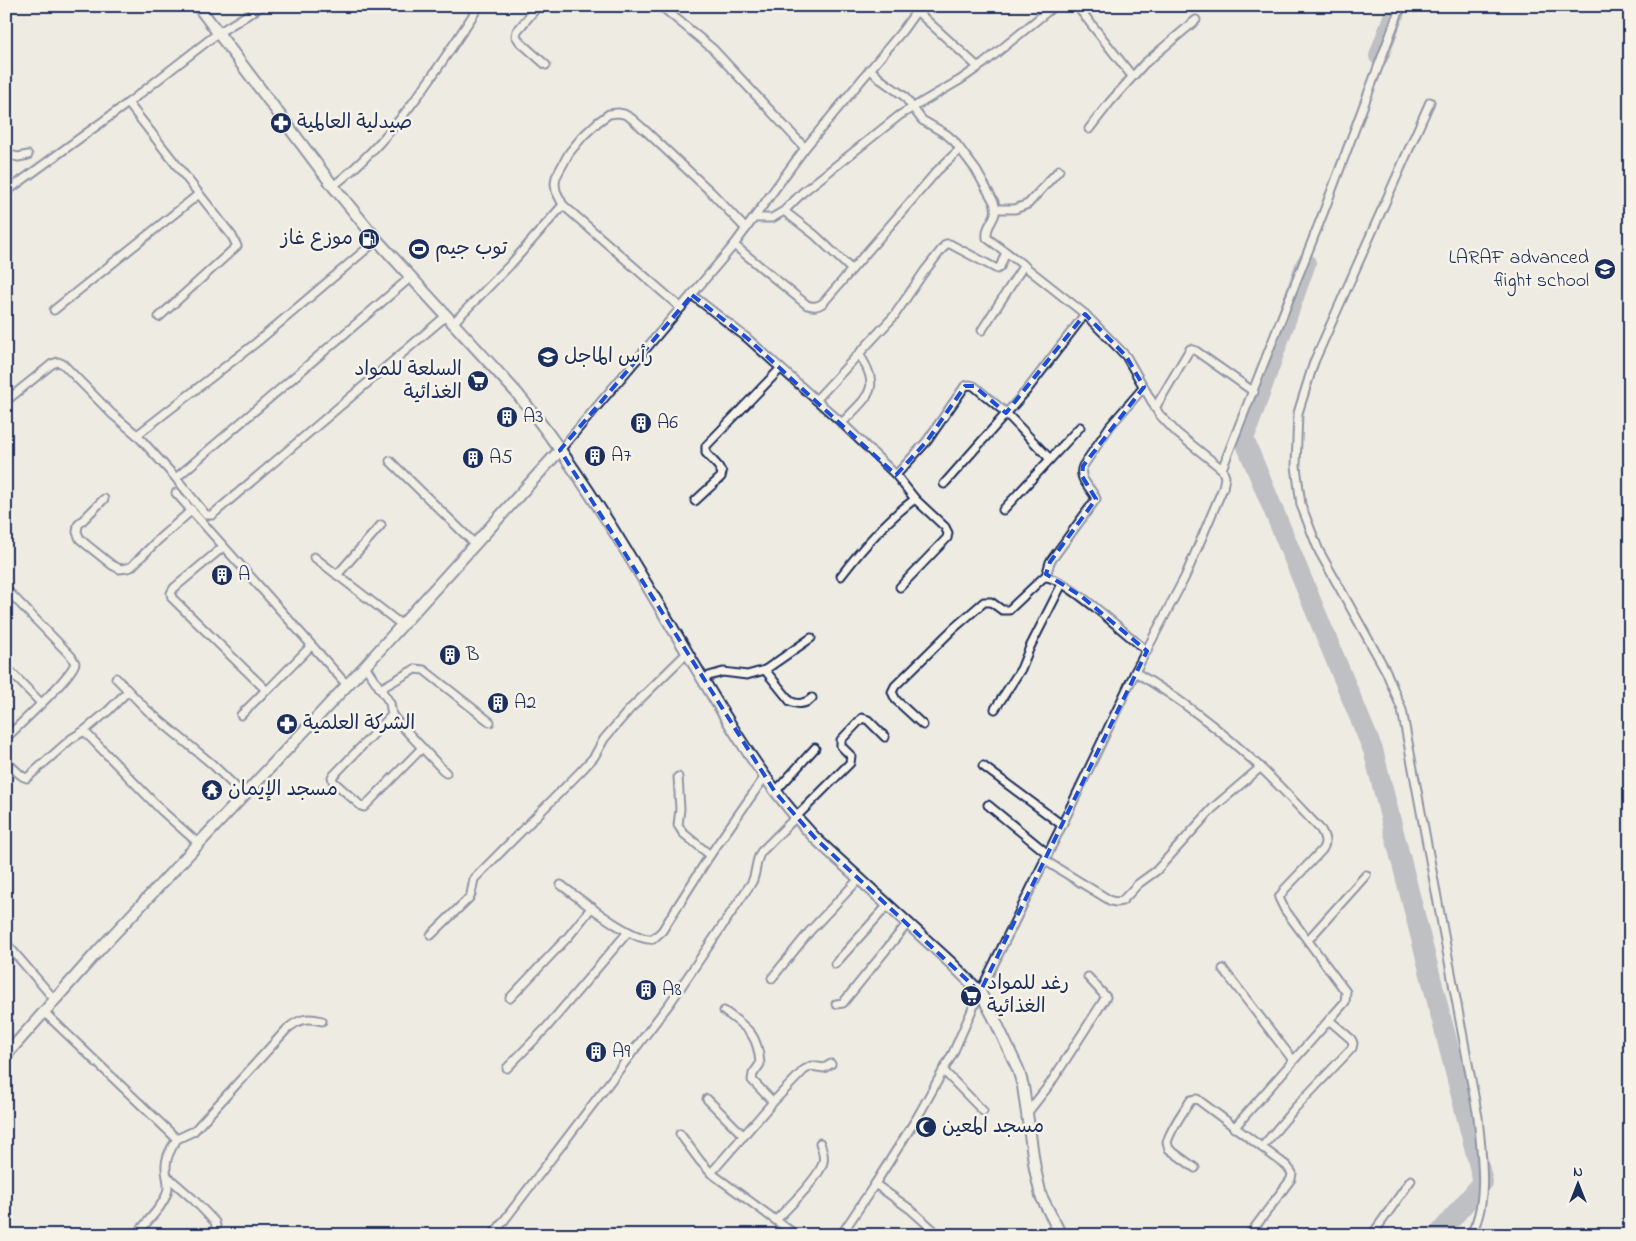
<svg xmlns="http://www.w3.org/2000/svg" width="1636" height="1241" viewBox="0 0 1636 1241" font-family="'Indie Flower','Playpen Sans Arabic',sans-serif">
  <rect width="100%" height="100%" fill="#eeebe2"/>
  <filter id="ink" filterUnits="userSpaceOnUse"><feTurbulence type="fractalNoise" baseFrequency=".02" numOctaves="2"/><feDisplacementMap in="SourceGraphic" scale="10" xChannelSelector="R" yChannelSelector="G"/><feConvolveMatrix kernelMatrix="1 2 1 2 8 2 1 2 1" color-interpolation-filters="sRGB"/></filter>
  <g filter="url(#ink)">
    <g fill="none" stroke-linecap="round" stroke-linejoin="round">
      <g stroke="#848da0" stroke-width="20">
        <path d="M1379,56L1397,6"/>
        <path d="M1306,263L1244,439L1373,750L1483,1182L1438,1235"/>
      </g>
      <g stroke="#1b2f5e" stroke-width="11">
        <g id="street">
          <path d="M538,6L517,31L516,36L520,42L546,65"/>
          <path d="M661,6L713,49L805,148"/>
          <path d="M911,6L978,67"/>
          <path d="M1077,6L1132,76"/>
          <path d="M1430,102L1314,362L1298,413L1296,466L1301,505L1319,551L1386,671L1402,710L1478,1117C1481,1151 1490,1205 1470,1235"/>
          <path d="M128,103L232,236L237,246L159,317"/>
          <path d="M1089,129L1110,102L1144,64L1196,20"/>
          <path d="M6,154L18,157L28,155"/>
          <path d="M333,186C393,140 438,69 479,6"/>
          <path d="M6,192L128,103L218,33L262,6"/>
          <path d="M996,209H1015L1028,204L1059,170"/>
          <path d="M784,211L815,235L851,269"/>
          <path d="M755,218H772L784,211L803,192L900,115L960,80L983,64L1054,6"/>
          <path d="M734,245L807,305C814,307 817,307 823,303L937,171L960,149"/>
          <path d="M692,295L747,338L842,423L896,475L915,499L945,527L948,533L947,538L900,587"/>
          <path d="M681,308L563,205L556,191L555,184L556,177L569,153L583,136L598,122L609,114L618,113L624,114L631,118L647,132L712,193L746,229"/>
          <path d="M54,310L199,194"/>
          <path d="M453,323L510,265L563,205"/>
          <path d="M982,330L1024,265"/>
          <path d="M816,400L894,316L924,272L946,244H950L997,269L1000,267L1006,252"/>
          <path d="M6,401L52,364L58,362L63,364L112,414L137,435L257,342L377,240"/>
          <path d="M1155,408L1190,349L1196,351L1254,392"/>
          <path d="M842,423C867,396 883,390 859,354"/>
          <path d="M137,435L176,478L206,515H212L446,316"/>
          <path d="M560,450L734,245L805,148L903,30L920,6"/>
          <path d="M390,461L475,544"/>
          <path d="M1222,469L1324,211L1401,6"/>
          <path d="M896,475L927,441L965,386L970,385L974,386L1006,413L1050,459"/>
          <path d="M176,478L411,277"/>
          <path d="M944,484L1027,390L1085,314"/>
          <path d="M176,493L347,685"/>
          <path d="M104,499L78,525L77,532L80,539L87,545L112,565L120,569L127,568L131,567L159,539L192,510"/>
          <path d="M695,501L721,477L722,473L718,466L706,453V446L780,369"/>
          <path d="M1003,510L1080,427"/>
          <path d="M223,547L174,588L171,593L172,598L266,690L269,689L311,646"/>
          <path d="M314,557L402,625"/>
          <path d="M337,575L381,525"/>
          <path d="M841,576C863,547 886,520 915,499"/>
          <path d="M1046,576L1050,562L1096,499C1092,488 1077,479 1083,466L1110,426L1144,387"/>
          <path d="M6,589L71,656L75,663C71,678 20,724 6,738"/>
          <path d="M365,666L390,703L392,715L396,720L446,773"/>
          <path d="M6,667L41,703"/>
          <path d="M765,670L790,701C797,705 806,704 812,698"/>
          <path d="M1135,672C1179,698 1223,732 1260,767C1281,787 1301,809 1321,830C1325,837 1327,843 1322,850L1284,890L1279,898L1285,910L1346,992L1345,1002L1234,1128"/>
          <path d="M116,678L147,710L212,764L245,796"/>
          <path d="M702,678L723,672L747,675L765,670L811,638"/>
          <path d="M380,689L415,669L424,670L490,722"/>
          <path d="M995,709L1021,669L1030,647L1062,584"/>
          <path d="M241,715L266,690"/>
          <path d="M392,715L332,777L333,781L361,806L364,807L422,748"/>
          <path d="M923,725L896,700L892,692L895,686L954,628L984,602H991L1002,610H1009L1044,577C1063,575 1129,637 1147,651"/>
          <path d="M84,731L108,711L128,691"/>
          <path d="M6,763C14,766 19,777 27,778L71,739L84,731L162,811L199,844"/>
          <path d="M983,766L1062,825"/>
          <path d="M678,777L680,809L678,825L683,833L710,855"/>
          <path d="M775,792L815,748"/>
          <path d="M988,805L1048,854"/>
          <path d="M1044,860L1111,901L1116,902L1122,901L1138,884L1156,871L1213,808L1261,767"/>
          <path d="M561,885C579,898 632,942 653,939L662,931L710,855L764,778"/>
          <path d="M431,935L469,898L471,894L474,879L580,772L594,757L604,739L630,709L687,653"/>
          <path d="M1308,940L1366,875"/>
          <path d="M6,943L55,1000"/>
          <path d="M835,964L888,905"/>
          <path d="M1223,969L1293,1060"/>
          <path d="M772,978L810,931L859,879"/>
          <path d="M510,998L568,937L592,907"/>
          <path d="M836,1004L843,1003L907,924"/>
          <path d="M724,1011C747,1028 758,1033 760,1064L753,1074L752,1080L773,1102"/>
          <path d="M44,1012L177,1139L194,1131L287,1029C299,1019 307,1017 322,1021"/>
          <path d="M507,1068L546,1028L628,932"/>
          <path d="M943,1070L983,1111"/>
          <path d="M707,1099L744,1136"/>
          <path d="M1028,1112L1050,1084L1106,997L1088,977"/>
          <path d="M680,1134L700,1161L711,1173L796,1235"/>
          <path d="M1262,1147L1295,1108L1352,1048L1353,1043L1351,1039L1329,1020"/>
          <path d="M1195,1168L1169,1149L1167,1142C1172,1127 1182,1113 1191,1100L1197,1099L1287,1166L1292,1173L1291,1179L1249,1235"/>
          <path d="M711,1173L773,1102L804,1070L811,1066L824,1068L831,1064"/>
          <path d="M168,1177L193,1199L215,1222L216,1226L215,1235"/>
          <path d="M875,1184L910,1209L939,1235"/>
          <path d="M776,1220C788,1208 820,1177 823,1162C825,1156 822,1149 820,1143"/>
          <path d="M137,1235C146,1221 162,1209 167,1193C170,1184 166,1177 166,1169C165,1158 171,1148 177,1139"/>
          <path d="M493,1235L670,1003L752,882C757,872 755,861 761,852L850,763L851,756L841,746V740L862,718L868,720L885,737"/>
          <path d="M841,1235L875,1184L918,1116L953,1053L980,992L1062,825L1135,672L1185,577L1223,488L1225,477L1222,469L1177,433L1159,414L1126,356L1085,314L1018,261L987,238C985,222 1000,220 994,202L976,170L954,141L946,134L922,120L904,96L880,79L870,69"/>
          <path d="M1372,1235L1411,1180"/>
        </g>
      </g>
      <g stroke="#1b2f5e" stroke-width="14">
        <g id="secondary">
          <path d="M198,6L333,186L377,240L516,392C576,465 625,548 673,629C717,702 757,777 816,839L951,963L980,992L994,1018L1018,1069L1023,1086L1035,1169L1041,1196L1061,1235"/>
          <path d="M6,1055L98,951L365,666L560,450"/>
        </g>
      </g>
      <use href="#street" stroke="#f7f3e8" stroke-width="7"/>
      <use href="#secondary" stroke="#f7f3e8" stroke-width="10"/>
    </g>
  </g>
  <path d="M0 0H1636V1241H0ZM692,295L747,338L896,475L927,441L965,386H974L1006,413L1085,314L1126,356L1144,387L1083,466L1082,476L1096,499L1050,562L1046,574L1081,596L1147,651L980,992L816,839L775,792L560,450Z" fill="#eeebe2" fill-opacity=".55" fill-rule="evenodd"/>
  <path fill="none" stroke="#1d4ed8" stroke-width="4" stroke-dasharray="10 6" stroke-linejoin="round" d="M692,295L747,338L896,475L927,441L965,386H974L1006,413L1085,314L1126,356L1144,387L1083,466L1082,476L1096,499L1050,562L1046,574L1081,596L1147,651L980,992L816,839L775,792L560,450Z"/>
  <defs>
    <g id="pharmacy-disc" transform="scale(1.125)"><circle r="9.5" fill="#1b2f5e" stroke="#f7f3e8"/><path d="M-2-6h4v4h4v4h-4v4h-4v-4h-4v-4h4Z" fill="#fff"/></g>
    <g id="fuel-disc" transform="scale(1.125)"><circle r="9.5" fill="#1b2f5e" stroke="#f7f3e8"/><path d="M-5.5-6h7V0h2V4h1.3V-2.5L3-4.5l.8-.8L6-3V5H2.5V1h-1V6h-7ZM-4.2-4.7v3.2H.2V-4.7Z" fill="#fff"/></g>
    <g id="stadium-disc" transform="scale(1.125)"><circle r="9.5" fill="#1b2f5e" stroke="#f7f3e8"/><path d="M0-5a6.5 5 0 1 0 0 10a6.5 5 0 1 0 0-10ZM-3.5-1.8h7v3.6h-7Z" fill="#fff"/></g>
    <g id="university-disc" transform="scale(1.125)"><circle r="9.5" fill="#1b2f5e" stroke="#f7f3e8"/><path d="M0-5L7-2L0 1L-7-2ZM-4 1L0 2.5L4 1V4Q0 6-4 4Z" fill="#fff"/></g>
    <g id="school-disc" transform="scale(1.125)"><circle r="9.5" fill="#1b2f5e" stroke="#f7f3e8"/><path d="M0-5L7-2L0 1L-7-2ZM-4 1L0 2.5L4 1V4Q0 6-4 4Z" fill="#fff"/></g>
    <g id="supermarket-disc" transform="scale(1.125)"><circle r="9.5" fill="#1b2f5e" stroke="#f7f3e8"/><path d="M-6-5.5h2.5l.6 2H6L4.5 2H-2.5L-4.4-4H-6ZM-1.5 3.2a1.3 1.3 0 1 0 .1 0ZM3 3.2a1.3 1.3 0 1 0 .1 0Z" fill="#fff"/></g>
    <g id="building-disc" transform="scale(1.125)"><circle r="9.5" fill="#1b2f5e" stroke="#f7f3e8"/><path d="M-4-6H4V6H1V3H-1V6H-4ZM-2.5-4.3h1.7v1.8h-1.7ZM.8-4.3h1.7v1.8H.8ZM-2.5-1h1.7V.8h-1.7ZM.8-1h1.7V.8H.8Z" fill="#fff"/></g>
    <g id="temple-disc" transform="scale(1.125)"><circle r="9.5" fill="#1b2f5e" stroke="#f7f3e8"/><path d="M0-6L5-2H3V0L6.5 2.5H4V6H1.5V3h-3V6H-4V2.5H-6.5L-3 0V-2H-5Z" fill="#fff"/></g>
    <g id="mosque-disc" transform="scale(1.125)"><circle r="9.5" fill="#1b2f5e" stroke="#f7f3e8"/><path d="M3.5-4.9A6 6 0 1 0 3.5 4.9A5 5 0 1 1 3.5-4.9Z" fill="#fff"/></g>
  </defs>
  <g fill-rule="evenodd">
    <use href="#pharmacy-disc" x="281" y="123"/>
    <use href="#fuel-disc" x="369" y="239"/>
    <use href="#stadium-disc" x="419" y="249"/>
    <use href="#university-disc" x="1605" y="269"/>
    <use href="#school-disc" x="548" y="357"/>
    <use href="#supermarket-disc" x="478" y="381"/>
    <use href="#building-disc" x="507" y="417"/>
    <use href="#building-disc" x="641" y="423"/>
    <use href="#building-disc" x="595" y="456"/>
    <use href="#building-disc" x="473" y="458"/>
    <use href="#building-disc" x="222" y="575"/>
    <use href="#building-disc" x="450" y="655"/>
    <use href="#building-disc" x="498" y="703"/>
    <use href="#pharmacy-disc" x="287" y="724"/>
    <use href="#temple-disc" x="212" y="790"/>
    <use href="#building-disc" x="646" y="990"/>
    <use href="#supermarket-disc" x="971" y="996"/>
    <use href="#building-disc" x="596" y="1052"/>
    <use href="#mosque-disc" x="926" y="1127"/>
  </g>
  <g text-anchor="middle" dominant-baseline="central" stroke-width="5" stroke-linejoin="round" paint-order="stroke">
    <g font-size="20" fill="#1b2f5e" stroke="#f7f3e8" text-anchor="start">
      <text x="297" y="123">صيدلية العالمية</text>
      <text x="353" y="239" text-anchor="end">موزع غاز</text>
      <text x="435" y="249">توب جيم</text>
      <text x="1589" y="258" text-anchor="end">LARAF advanced<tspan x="1589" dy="23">flight school</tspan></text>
      <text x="564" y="357">رأس الماجل</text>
      <text x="462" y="370" text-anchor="end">السلعة للمواد<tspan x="462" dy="23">الغذائية</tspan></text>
      <text x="523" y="417">A3</text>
      <text x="657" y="423">A6</text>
      <text x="611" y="456">A7</text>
      <text x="489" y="458">A5</text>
      <text x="238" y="575">A</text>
      <text x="466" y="655">B</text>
      <text x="514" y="703">A2</text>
      <text x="303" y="724">الشركة العلمية</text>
      <text x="228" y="790">مسجد الإيمان</text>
      <text x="987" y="984">رغد للمواد<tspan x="987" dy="23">الغذائية</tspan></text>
      <text x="662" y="990">A8</text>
      <text x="612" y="1052">A9</text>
      <text x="942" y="1127">مسجد المعين</text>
    </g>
  </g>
  <rect width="1636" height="1241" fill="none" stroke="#f7f3e8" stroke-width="25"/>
  <rect x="12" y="12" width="1611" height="1216" fill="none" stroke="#1b2f5e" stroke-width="2" filter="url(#ink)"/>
  <g transform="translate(1578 1184)" stroke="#f7f3e8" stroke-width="4" paint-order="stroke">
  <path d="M0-4L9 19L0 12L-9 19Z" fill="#1b2f5e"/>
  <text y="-8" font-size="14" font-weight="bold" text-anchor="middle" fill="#1b2f5e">N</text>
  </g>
</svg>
